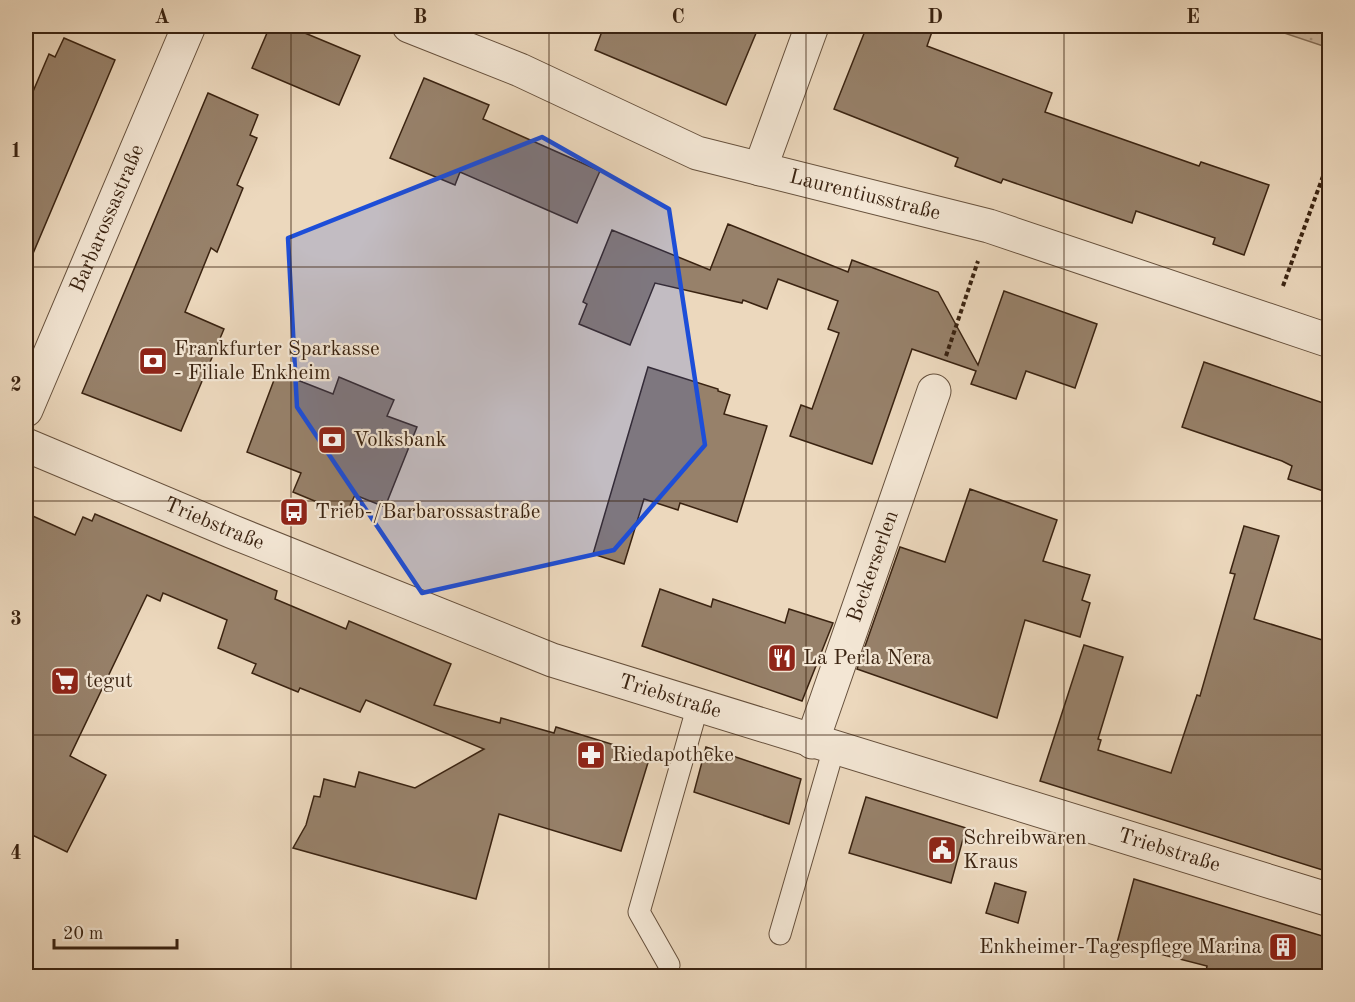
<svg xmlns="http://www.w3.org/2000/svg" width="1355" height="1002" viewBox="0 0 1355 1002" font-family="'Old Standard TT',serif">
  <defs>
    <pattern id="grass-dots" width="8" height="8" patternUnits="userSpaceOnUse" patternTransform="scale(1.5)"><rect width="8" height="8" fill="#ceb9a0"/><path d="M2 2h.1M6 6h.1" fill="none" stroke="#a89681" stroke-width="1.8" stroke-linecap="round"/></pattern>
  </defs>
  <rect width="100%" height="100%" fill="#ecd8bd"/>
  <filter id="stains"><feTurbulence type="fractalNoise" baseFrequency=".00333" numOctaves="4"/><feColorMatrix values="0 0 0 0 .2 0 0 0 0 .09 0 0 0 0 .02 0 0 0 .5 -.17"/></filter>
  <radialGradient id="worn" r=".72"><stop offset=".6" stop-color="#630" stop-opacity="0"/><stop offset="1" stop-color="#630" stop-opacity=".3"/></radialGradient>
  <path fill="url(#grass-dots)" stroke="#846e58" stroke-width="1.5" d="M1263,26H1329V48Z"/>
  <g fill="#97816a" stroke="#3a2311" stroke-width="1.5">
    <path d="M270,26H288L360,56L339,105L252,68Z"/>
    <path d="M604,26H759L726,105L595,50Z"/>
    <path d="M867,26H934L927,46L1052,93L1045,112L1199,166L1201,162L1269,185L1244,255L1213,244L1215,238L1136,211L1132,223L1003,179L1001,183L955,166L958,158L834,109Z"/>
    <path d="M64,38L115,60L26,270V108L49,54L55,57Z"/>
    <path d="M424,78L489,105L483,119L600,171L577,223L460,172L455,185L390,158Z"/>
    <path d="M208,93L258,115L250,135L257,138L237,185L243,188L217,252L211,248L185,312L224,329L181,431L82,393Z"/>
    <path d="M728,224L848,272L852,260L938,292L978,365L1004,291L1097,324L1075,388L1026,371L1016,399L971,384L976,371L912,349L872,464L790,436L801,405L812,409L839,333L828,329L838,301L778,279L767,309L743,300L742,303L655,283L630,345L579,324L587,304L583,302L612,230L710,270Z"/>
    <path d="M1204,362L1329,405V493L1288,479L1292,466L1282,461L1182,427Z"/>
    <path d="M648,367L718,389V391L730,395L724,414L767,426L737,522L680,503L678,510L644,499L624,564L593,554Z"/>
    <path d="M277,372L333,394L339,377L394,400L387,416L417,427L385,507L355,495L346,514L293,492L301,473L247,452Z"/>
    <path d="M970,489L1057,520L1043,561L1090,575L1082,600L1090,603L1080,637L1025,620L997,718L857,669L900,547L945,562Z"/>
    <path d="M26,513L75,535L83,517L92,521L95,514L277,591L275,599L346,629L349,621L451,664L434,705L500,723L501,718L554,733L556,727L650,756L621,851L499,814L476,899L293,848L306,825L314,796L320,797L324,779L355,787L359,772L415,788L484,749L366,700L360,712L300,688L298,692L252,673L256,664L218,648L227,620L163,593L160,601L147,595L70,756L106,775L67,852L26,832Z"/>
    <path d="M1244,526L1279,536L1254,619L1329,642V872L1040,781L1084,645L1123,657L1098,739L1101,740L1098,750L1171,773L1197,695L1200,696L1235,574L1230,573Z"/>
    <path d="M660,589L711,607L713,599L785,623L789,609L833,623L802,701L642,646Z"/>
    <path d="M706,747L801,779L789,824L694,792Z"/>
    <path d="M866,797L966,828L951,883L849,853Z"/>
    <path d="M1134,879L1329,938V976H1205L1207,966L1117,943Z"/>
    <path d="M995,883L1026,892L1018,923L986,913Z"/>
  </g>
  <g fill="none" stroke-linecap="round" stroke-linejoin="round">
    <g stroke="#66503c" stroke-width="23">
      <g id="service">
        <path d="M780,934L834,748"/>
        <path d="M669,965L639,912L698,705"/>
      </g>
    </g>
    <g stroke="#66503c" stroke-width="35">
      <g id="minor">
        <path id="s1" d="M409,26L520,70L697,153L989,226L1330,341"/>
        <path d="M760,169L812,26"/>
        <path id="s2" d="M26,410L189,26"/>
        <path id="s3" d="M26,445L233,532L552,660L1330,900"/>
        <path id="s4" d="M812,742L934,391"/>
      </g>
    </g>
    <g stroke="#3a2311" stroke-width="4" stroke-dasharray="4.5 3" stroke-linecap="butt">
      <path d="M1283,286L1330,157"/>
      <path d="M946,356L978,261"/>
    </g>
    <use href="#service" stroke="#f3e6d4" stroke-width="21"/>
    <use href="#minor" stroke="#f3e6d4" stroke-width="33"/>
  </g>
  <path fill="#1d4ed8" fill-opacity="0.2" stroke="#1d4ed8" stroke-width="4.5" stroke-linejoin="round" d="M542,137L669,209L705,445L614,550L422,593L297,407L288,238Z"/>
  <path fill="none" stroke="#3a2311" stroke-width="1.5" stroke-opacity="0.55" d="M291,26V976M549,26V976M806,26V976M1064,26V976M26,267H1330M26,501H1330M26,735H1330"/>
  <defs>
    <g id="bank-square" transform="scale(1.5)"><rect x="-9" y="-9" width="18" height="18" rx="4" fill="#8f2418" stroke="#f3e6d4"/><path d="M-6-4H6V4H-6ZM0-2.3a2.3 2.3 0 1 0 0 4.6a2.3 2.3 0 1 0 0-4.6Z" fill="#fff"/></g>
    <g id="bus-square" transform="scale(1.5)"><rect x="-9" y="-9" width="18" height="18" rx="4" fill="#8f2418" stroke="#f3e6d4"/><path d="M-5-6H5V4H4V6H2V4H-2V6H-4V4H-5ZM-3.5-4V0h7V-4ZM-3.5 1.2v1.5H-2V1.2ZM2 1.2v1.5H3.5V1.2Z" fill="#fff"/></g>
    <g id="restaurant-square" transform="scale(1.5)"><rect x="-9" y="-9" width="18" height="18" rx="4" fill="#8f2418" stroke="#f3e6d4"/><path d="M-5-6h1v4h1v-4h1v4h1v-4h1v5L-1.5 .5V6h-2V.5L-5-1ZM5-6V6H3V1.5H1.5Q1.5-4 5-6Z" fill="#fff"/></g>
    <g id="supermarket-square" transform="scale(1.5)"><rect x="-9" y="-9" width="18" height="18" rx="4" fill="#8f2418" stroke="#f3e6d4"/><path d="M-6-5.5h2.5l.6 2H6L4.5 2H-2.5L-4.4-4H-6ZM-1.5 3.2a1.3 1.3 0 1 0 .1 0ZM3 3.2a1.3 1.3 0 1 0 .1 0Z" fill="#fff"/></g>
    <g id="pharmacy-square" transform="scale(1.5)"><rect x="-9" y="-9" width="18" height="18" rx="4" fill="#8f2418" stroke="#f3e6d4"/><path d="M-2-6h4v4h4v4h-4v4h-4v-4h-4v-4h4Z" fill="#fff"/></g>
    <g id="civic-square" transform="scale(1.5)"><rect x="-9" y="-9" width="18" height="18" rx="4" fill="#8f2418" stroke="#f3e6d4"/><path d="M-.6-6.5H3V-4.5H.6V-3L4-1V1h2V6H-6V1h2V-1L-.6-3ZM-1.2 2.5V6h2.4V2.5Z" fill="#fff"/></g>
    <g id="building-square" transform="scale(1.5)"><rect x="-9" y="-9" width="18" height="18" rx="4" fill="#8f2418" stroke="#f3e6d4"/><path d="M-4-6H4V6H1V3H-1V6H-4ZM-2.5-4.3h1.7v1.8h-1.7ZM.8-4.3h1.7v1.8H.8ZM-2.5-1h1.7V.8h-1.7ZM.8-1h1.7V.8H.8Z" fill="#fff"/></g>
  </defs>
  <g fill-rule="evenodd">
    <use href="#bank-square" x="153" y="361"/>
    <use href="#bank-square" x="332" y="440"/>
    <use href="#bus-square" x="294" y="512"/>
    <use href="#restaurant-square" x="782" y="658"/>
    <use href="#supermarket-square" x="65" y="681"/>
    <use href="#pharmacy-square" x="591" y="755"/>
    <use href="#civic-square" x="942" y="850"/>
    <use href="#building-square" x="1283" y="947"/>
  </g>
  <g text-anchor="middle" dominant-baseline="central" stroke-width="4.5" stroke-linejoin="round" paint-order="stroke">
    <g font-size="21" fill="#3a2311" stroke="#f3e6d4">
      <text stroke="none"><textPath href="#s1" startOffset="488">Laurentiusstraße</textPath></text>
      <text stroke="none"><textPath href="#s2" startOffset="208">Barbarossastraße</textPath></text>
      <text stroke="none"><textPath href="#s3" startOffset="204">Triebstraße</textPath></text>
      <text stroke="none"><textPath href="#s4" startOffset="186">Beckerserlen</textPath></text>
      <text stroke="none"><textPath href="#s3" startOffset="692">Triebstraße</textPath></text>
      <text stroke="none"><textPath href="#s3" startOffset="1214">Triebstraße</textPath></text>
    </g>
    <g font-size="21" fill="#3a2311" stroke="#f3e6d4" text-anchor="start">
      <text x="174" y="349">Frankfurter Sparkasse<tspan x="174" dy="24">- Filiale Enkheim</tspan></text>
      <text x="353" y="440">Volksbank</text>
      <text x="315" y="512">Trieb-/Barbarossastraße</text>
      <text x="803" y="658">La Perla Nera</text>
      <text x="86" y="681">tegut</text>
      <text x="612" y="755">Riedapotheke</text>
      <text x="963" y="838">Schreibwaren<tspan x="963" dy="24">Kraus</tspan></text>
      <text x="1262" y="947" text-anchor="end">Enkheimer-Tagespflege Marina</text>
    </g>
  </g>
  <rect width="1355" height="1002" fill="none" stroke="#ecd8bd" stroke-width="66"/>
  <path d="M54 939v9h123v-9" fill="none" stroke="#3a2311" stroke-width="3"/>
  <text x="63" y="939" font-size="18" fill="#3a2311" stroke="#f3e6d4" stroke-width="4.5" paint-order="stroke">20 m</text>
  <rect x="33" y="33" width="1289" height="936" fill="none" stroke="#3a2311" stroke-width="2"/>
  <g font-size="20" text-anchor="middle" font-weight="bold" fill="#3a2311">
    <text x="162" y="23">A</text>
    <text x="420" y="23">B</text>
    <text x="678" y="23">C</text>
    <text x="935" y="23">D</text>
    <text x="1193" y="23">E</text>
    <text x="16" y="157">1</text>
    <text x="16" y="391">2</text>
    <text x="16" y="625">3</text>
    <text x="16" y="859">4</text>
  </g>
  <rect width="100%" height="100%" filter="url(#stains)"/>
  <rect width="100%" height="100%" fill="url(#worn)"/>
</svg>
